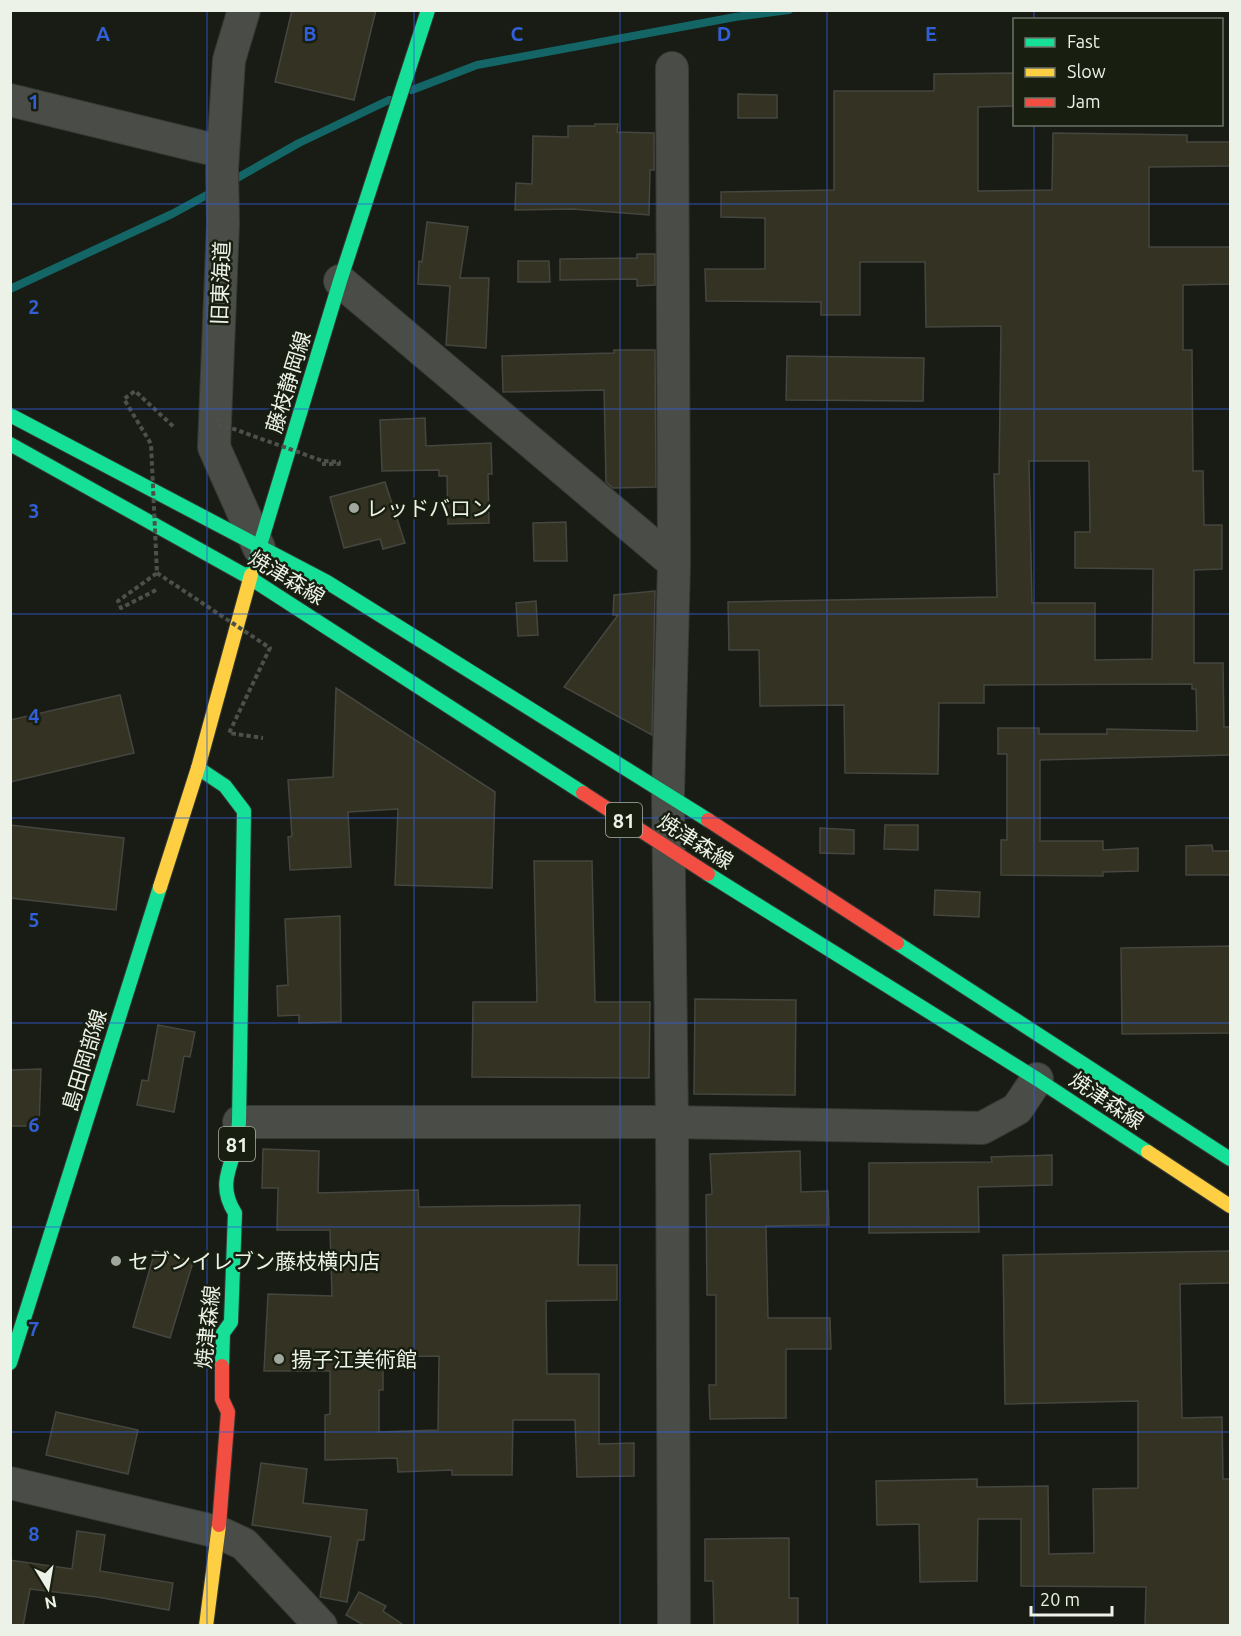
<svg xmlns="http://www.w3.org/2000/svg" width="1241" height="1636" viewBox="0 0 1241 1636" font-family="Ubuntu,'Noto Sans JP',sans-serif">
  <rect width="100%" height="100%" fill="#181c14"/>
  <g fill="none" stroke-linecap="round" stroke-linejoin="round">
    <g stroke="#136566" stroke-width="8">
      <path d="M412,90L477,65L735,17L789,10"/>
      <path d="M230,182L299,143L389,100"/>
      <path d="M10,289L172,214L216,190"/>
    </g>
  </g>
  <g fill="#343323" stroke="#45463f" stroke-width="1.5" fill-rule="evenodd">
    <path d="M292,10H376L354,100L275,82Z"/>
    <path d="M1014,73V106L978,107V191L1052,190L1053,133L1187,135V142H1230V166L1149,167V247H1230V284L1183,285V350H1192L1193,471H1203L1204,525H1222V569L1194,570V663H1223L1224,727H1230V755L1040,760V841H1103V850L1138,848V871L1103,872V876L1001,875V840H1007V754H998V728H1039V734H1107V729L1197,731L1196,689H1192V684L984,685V703H939L938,774L845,773L844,705L760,706L759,650H729L728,602L997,597L994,474H999L1001,326L926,327L925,262H860V315H821V302L706,301L705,269H765V218L721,217V192L834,190V91H934V74ZM1029,461H1089L1090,532H1075V568L1153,569L1152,659L1095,660V603H1032Z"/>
    <path d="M738,94L777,95V118H738Z"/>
    <path d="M595,124H618L617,132L654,133V170H650L649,215L572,209L515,210L516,183L532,184L533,136L568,137V126H595Z"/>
    <path d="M427,222L468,227L460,278H489L486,348L446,345L450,286L418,284L419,261L422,262Z"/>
    <path d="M637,254H655V285L637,286V279L560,280V259L637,258Z"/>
    <path d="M518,261H549L550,282H518Z"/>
    <path d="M614,350H655L656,487L613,488L606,482L604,390L503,392L502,356L614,353Z"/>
    <path d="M787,356L924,358L923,401L786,400Z"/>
    <path d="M425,418L426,446L491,443L492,474H488L489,523L448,524L447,476H439V470L382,471L380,420Z"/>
    <path d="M385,482L405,543L383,549L380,539L344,548L330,497Z"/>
    <path d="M566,522L567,561H534L533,523Z"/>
    <path d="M655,591L652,735L564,687L618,615H613L614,595Z"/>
    <path d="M536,601L538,635L518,636L516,603Z"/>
    <path d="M336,688L495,792L492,888L395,885L398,809L348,812L351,867L290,870L288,837L292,836L288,780L333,777Z"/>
    <path d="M120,695L134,753L10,782V720Z"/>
    <path d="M10,825L124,838L116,910L10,898Z"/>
    <path d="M885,825H918V850L884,849Z"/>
    <path d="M820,828L854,830V854L820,853Z"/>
    <path d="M1212,845L1213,851H1230V875H1186V846Z"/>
    <path d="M534,861H592L595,1002H650L649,1078L472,1077L473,1002H537Z"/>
    <path d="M935,890L980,892L979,917L934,915Z"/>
    <path d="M340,916L341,1022L299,1023V1015L278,1016L277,986L288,985L285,919Z"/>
    <path d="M1230,946V1033L1122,1034L1121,948Z"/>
    <path d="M695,999L796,1000L795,1095L694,1094Z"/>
    <path d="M158,1025L195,1032L190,1057L184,1056L174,1112L137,1105L142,1080L148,1081Z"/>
    <path d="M41,1069L39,1126H10V1070Z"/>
    <path d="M263,1149L319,1151L318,1193L418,1190L419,1207L580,1205L578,1265H617V1300L546,1301L547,1374H599V1444L634,1443V1476L577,1477L575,1420H513L512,1475H452V1470L398,1472L397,1458L325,1460V1415L330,1414V1371H264L268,1294L332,1296L330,1230H277L278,1188H262ZM439,1356L438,1430L379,1432V1390H383V1357Z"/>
    <path d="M800,1151L801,1192L828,1191L829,1225L766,1226L768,1318H830L831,1349H786V1418L710,1419L709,1385H716V1295H707L706,1195L712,1194L710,1154Z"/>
    <path d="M1052,1155V1185L978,1187L979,1232L869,1233V1163L992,1162L991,1157Z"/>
    <path d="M155,1251L193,1262L170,1338L133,1327Z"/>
    <path d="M1230,1251V1283L1180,1284L1182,1418L1222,1417L1223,1479H1230V1626H1145L1146,1587L1021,1586V1519H978L977,1581L920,1582L919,1524L877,1525L876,1481L977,1479V1487L1048,1486L1049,1554L1094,1553L1093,1489L1138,1488V1401L1005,1404L1003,1255Z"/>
    <path d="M56,1412L138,1430L128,1474L46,1455Z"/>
    <path d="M261,1463L307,1469L303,1503L367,1510L364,1540H358L347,1602L320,1597L331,1537L252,1525Z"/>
    <path d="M77,1531L105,1535L100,1571L173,1583L169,1610L97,1597L30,1589L23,1626H10V1560L72,1569Z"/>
    <path d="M789,1538V1598H798V1626H714L713,1581H705V1539Z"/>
    <path d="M359,1592L386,1606L383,1611L405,1626H365L346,1615Z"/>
  </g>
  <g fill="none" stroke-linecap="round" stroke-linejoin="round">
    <g stroke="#353933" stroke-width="34">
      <g id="street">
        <path d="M244,10L229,60L222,169L223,223L214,447L259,548"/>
        <path d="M672,68L674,563L668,794L672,1122L674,1626"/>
        <path d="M10,100L223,152"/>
        <path d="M340,281L674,563"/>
        <path d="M239,1122H672L982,1128L1017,1109L1037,1079"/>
        <path d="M10,1483L218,1532L244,1544L321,1626"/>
      </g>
    </g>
    <g stroke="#353933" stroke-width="16">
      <g id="fast">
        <path d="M10,415L327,582L708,820"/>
        <path d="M10,444L250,578L583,793"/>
        <path d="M251,575L340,281L428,10"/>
        <path d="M198,768L225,786L244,811L239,1122C238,1131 238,1142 235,1150C227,1173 220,1190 235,1213L231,1322L223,1333L222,1366"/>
        <path d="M708,874L1037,1079L1148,1152"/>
        <path d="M897,943L1230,1159"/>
        <path d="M10,1363L160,887"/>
      </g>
    </g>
    <g stroke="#353933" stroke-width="16">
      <g id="slow">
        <path d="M160,887L198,768L251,575"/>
        <path d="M1148,1152L1230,1206"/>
        <path d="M206,1626L219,1525"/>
      </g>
    </g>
    <g stroke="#353933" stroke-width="16">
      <g id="jam">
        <path d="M583,793L708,874"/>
        <path d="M708,820L897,943"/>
        <path d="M219,1525L228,1412L222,1399V1366"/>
      </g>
    </g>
    <use href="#street" stroke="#4a4d47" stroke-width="32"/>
    <use href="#fast" stroke="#16e098" stroke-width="14"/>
    <use href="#slow" stroke="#ffcf43" stroke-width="14"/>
    <use href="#jam" stroke="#f24e42" stroke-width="14"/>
    <g stroke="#4d4f4a" stroke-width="4" stroke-dasharray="4.5 3" stroke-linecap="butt">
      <path d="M218,417L220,427L231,428L323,461L339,462V464H322"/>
      <path d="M157,573L270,648L229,733L263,738"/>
      <path d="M156,590L121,608L118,601L157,573L151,444L124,399L135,391L175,428"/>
    </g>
  </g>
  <path fill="none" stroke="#325eda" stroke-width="1.5" stroke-opacity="0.55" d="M207,10V1626M414,10V1626M620,10V1626M827,10V1626M1034,10V20M1034,124V1626M10,204H1230M10,409H1230M10,614H1230M10,818H1230M10,1023H1230M10,1227H1230M10,1432H1230"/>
  <g fill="#a2a79e" stroke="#181f11" stroke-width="2">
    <circle cx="354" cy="508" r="6"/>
    <circle cx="116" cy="1261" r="6"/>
    <circle cx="279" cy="1359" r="6"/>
  </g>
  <g text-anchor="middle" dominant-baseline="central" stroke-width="5" stroke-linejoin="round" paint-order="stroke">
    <g fill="#181f11" stroke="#adb3a8" stroke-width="1.5">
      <rect x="606" y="803" width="36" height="34" rx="4.5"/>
      <rect x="219" y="1127" width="36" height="34" rx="4.5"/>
    </g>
    <g font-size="20" font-weight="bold" fill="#edf2e8">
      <text x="624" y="820">81</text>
      <text x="237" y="1144">81</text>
    </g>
    <g font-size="21" fill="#edf2e8" stroke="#181f11">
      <text transform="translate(220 283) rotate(-88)">旧東海道</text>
      <text transform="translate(288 382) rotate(-73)">藤枝静岡線</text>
      <text transform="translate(287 577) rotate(31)">焼津森線</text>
      <text transform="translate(696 841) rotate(32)">焼津森線</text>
      <text transform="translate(84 1060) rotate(-73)">島田岡部線</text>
      <text transform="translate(1107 1100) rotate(34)">焼津森線</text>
      <text transform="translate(207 1327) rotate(-84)">焼津森線</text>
    </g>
    <g font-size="21" fill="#edf2e8" stroke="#181f11" text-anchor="start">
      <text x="366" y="508">レッドバロン</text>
      <text x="128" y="1261">セブンイレブン藤枝横内店</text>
      <text x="291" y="1359">揚子江美術館</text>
    </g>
  </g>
  <g font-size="20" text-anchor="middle" font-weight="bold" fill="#325eda" stroke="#181f11" stroke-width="5" stroke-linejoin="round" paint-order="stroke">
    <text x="103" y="41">A</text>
    <text x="310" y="41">B</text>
    <text x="517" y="41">C</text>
    <text x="724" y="41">D</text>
    <text x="931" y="41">E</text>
    <text x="34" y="109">1</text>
    <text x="34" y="314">2</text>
    <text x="34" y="518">3</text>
    <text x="34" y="723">4</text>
    <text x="34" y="927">5</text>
    <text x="34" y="1132">6</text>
    <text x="34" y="1336">7</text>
    <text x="34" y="1541">8</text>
  </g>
  <rect width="1241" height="1636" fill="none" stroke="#edf2e8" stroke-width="24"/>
  <rect x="1013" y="18" width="210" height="108" fill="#181f11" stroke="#6d7367" stroke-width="1.5"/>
  <rect x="1025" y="38" width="30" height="9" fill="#16e098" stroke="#6d7367" stroke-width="1.5"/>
  <text x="1067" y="48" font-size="18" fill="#edf2e8">Fast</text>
  <rect x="1025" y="68" width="30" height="9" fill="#ffcf43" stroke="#6d7367" stroke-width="1.5"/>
  <text x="1067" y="78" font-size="18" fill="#edf2e8">Slow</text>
  <rect x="1025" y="98" width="30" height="9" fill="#f24e42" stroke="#6d7367" stroke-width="1.5"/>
  <text x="1067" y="108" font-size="18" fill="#edf2e8">Jam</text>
  <g transform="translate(48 1588) rotate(169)" stroke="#181f11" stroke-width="4.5" paint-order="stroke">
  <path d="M0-4.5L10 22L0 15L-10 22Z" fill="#edf2e8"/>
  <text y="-9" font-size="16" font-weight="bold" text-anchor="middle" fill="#edf2e8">N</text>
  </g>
  <path d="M1031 1606v9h81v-9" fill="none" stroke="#edf2e8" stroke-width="3"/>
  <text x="1040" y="1606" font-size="18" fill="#edf2e8" stroke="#181f11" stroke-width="4.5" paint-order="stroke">20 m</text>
</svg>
